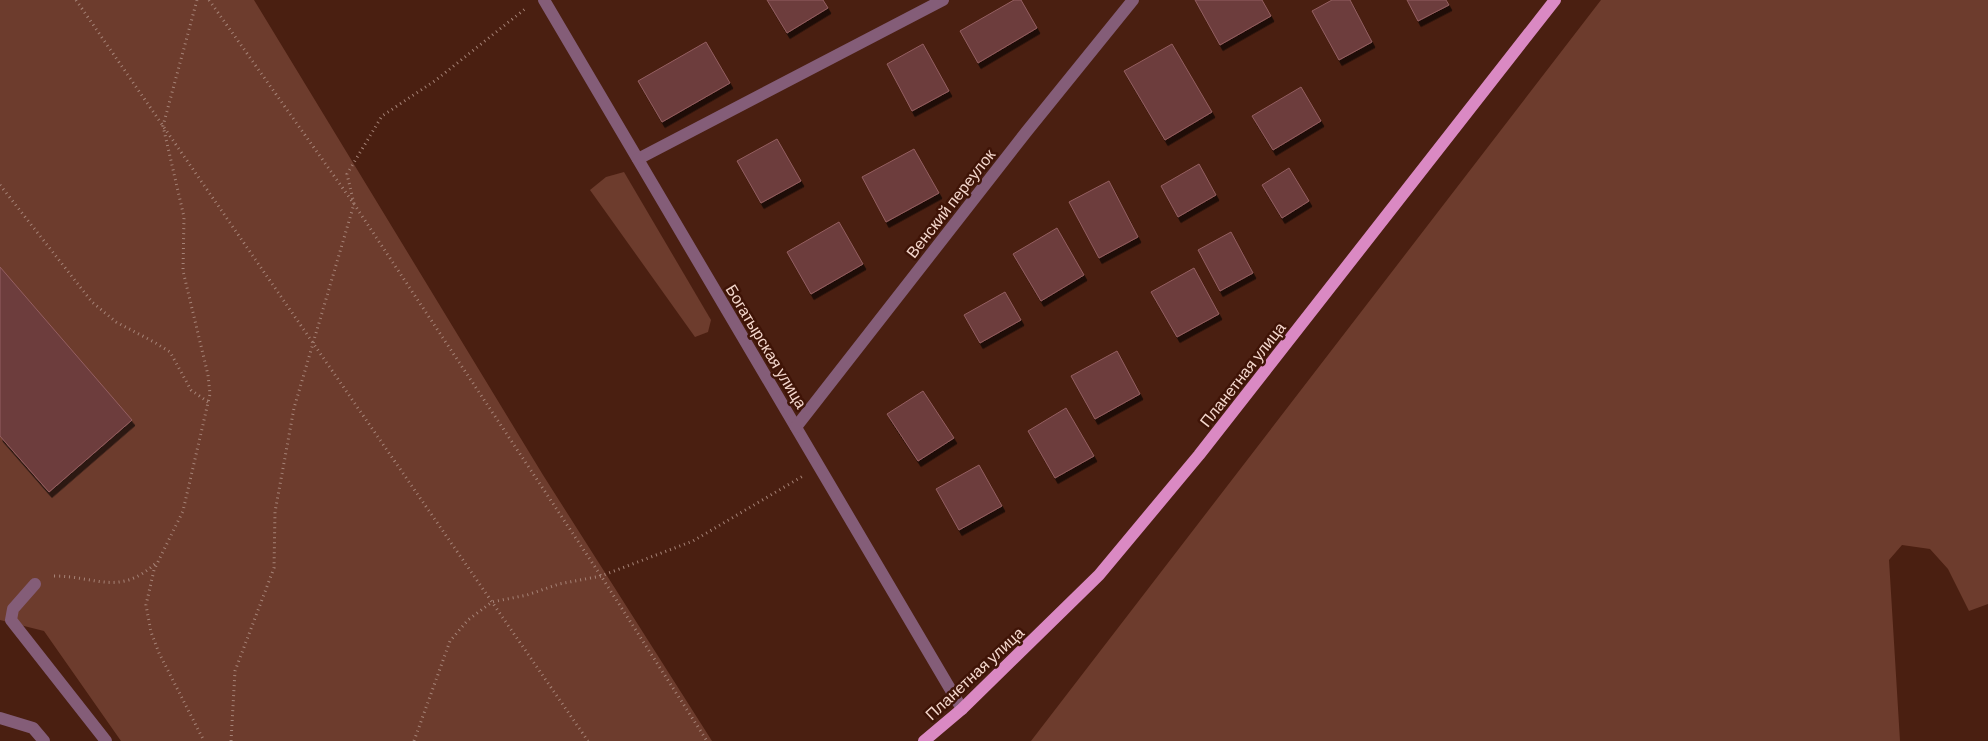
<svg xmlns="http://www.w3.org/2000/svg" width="1988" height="741" viewBox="0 0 1988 741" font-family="Barlow,sans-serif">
  <defs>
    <filter id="shadow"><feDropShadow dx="3" dy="5.5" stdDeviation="0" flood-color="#0009"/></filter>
  </defs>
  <rect width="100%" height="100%" fill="#4a1f11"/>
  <g fill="#6d3c2d">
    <path d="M0,0H254L543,475L712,741H121L44,631L0,620Z"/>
    <path d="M1601,0H1988V604L1969,611L1948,569L1930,549L1902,545L1889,560L1900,741H1031Z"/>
    <path d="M624,172L711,320L708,332L695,337L590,190L606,177Z"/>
  </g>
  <g fill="#6d3c3e" stroke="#945f60" filter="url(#shadow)">
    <path d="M767,0H823L828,8L787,33Z"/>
    <path d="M1014,0H1021L1037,28L978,63L960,31Z"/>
    <path d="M1195,0H1262L1271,16L1220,45Z"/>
    <path d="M1332,0H1350L1372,42L1339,60L1312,11Z"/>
    <path d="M1407,0H1446L1449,5L1418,21Z"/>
    <path d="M706,42L730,83L662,122L638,81Z"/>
    <path d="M923,44L949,91L912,111L887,64Z"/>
    <path d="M1172,44L1212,112L1165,140L1124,71Z"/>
    <path d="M1301,87L1321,121L1273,150L1252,116Z"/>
    <path d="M777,139L801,181L761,203L737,161Z"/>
    <path d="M914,149L939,193L886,222L862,177Z"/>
    <path d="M1199,164L1216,195L1178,217L1161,186Z"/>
    <path d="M1289,168L1309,201L1282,218L1262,185Z"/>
    <path d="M1109,181L1138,237L1099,258L1069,202Z"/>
    <path d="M839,222L863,264L811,294L787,252Z"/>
    <path d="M1057,228L1084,275L1041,301L1013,254Z"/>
    <path d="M1231,232L1253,273L1220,291L1198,250Z"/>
    <path d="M0,267L132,420L49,492L0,436Z"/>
    <path d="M1194,268L1219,314L1177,337L1151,292Z"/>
    <path d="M1005,292L1021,320L980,343L964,315Z"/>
    <path d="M1117,351L1140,394L1095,419L1071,376Z"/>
    <path d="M923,391L954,438L918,461L887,414Z"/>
    <path d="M1066,408L1094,456L1055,478L1028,431Z"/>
    <path d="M979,465L1002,506L959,530L936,489Z"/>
  </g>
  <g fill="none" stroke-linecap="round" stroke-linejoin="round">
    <g stroke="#a68377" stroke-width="3" stroke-dasharray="1 4" stroke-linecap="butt">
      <path d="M76,0L588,741"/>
      <path d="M197,0L163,126L184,217L183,271L208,375L210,394L183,511L154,570L146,605L151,632L159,653L204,741"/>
      <path d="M209,0L354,204L601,576L707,741"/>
      <path d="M0,185L92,302L116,322L154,342L170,352L191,390L208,402"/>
      <path d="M54,576C96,576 119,597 156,563"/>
      <path d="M231,741L235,671L274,568L275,512L294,408L354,204L347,174L382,116L436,80L525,9"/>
      <path d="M414,741L450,641L468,620L492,602L527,595L559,584L601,576L693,541L803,476"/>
    </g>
    <g stroke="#845d78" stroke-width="12">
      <path d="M544,0L962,709"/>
      <path d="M638,159L943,0"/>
      <path d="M796,427L1027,131L1133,0"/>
      <path d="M35,584L13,609L11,620L106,741"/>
      <path d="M0,718L33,728L44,741"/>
    </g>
    <path stroke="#da89c3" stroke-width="12" d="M924,741L962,709L1099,575L1199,455L1555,0"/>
  </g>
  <g text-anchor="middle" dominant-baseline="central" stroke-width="5" stroke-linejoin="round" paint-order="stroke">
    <g font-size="16" fill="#f4d7cd" stroke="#3f1407">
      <text transform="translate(950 203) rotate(-52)">Венский переулок</text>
      <text transform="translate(767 346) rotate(59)">Богатырская улица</text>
      <text transform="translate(1242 374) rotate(-52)">Планетная улица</text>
      <text transform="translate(974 673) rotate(-43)">Планетная улица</text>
    </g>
  </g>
</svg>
